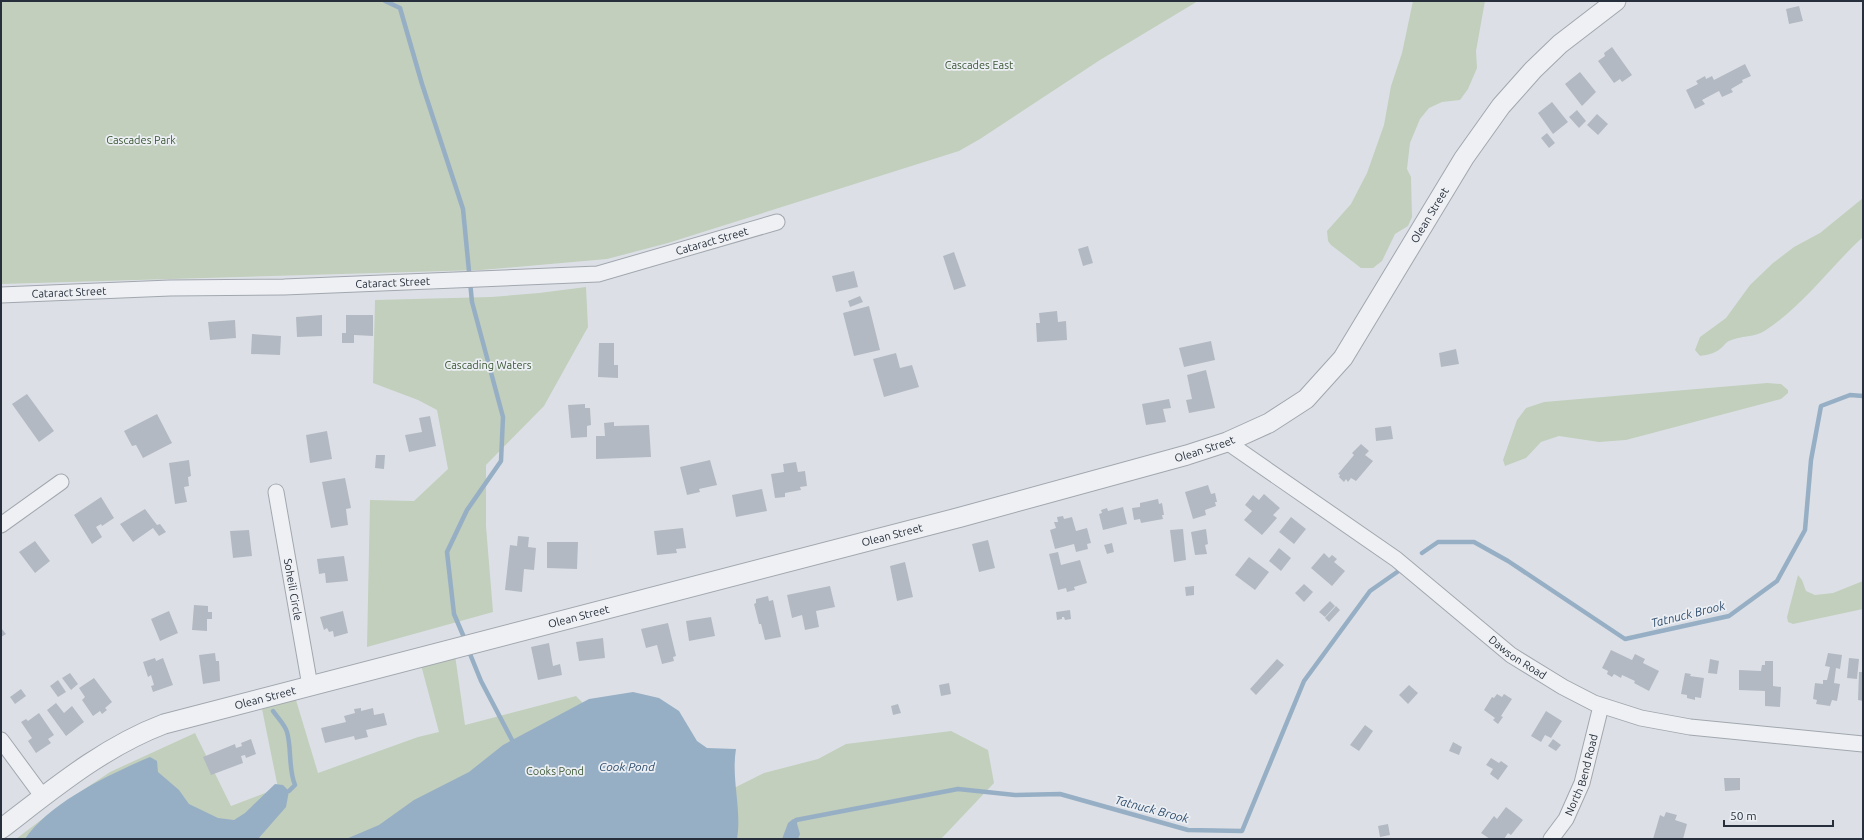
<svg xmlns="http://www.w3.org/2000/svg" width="1864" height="840" viewBox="0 0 1864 840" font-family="Ubuntu,sans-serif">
  <rect width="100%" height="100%" fill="#dce0e6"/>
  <g fill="#c2cfbd">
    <path d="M1,1H1198L1100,60L980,139L959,151L668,243L607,259L481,270L1,284Z"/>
    <path d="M1413,1H1485L1476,51L1477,68L1468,89L1460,100L1442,102L1429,108L1420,119L1410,143L1407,169L1411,177L1412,217L1408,226L1395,234L1382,261L1373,268H1361L1331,245L1328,241L1327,231L1351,204L1367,173L1384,125L1391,86L1402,53Z"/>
    <path d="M1863,198V237C1830,267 1804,305 1766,330C1755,338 1741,335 1729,341C1725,343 1723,347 1720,349C1714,354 1706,355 1700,356L1695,350L1700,337L1726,318L1750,285L1773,263L1794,247L1820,233Z"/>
    <path d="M586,287L588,327L574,352L544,406L486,465V526L493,612L367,647L370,500L414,501L448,469L437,410L418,400L373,383L375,300L491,297L539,293Z"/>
    <path d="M1767,383L1781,384L1788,390V393L1781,399L1626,440L1599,442L1559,436L1541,442L1526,458L1505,466L1503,460L1517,420L1526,408L1544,402Z"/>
    <path d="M1798,575L1802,580L1806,591L1815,595L1833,593L1863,581V609L1793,624L1788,622L1787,617Z"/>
    <path d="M455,655L465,725L576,696L635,756L728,791L764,773L818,759L846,744L951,731L988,750L994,783L941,839H16L58,807L110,772L195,733L231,806L278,788L262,709L296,700L318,773L418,737L439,732L421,665Z"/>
  </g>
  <g fill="#97afc5">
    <path d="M633,692L659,698L679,711L697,741L707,748L736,749C731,779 742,809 737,839H346L379,825L414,800L469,772L503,745L589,699Z"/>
    <path d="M150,757L157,761L158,772L179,790L189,804L218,818L234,820L245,813L275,784L283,785L289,791L286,807L258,839H25C50,802 110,774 150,757Z"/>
    <path d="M793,819L796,820L800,834L798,839H782L788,823Z"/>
  </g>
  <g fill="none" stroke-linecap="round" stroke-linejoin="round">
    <g stroke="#97afc5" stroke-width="4.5">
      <path d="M385,1L400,8L422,84L463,209L472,302L503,417L501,461L467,510L447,552L454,614L466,642"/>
      <path d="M1422,553L1438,542H1474L1508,561L1625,639L1729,616L1777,581L1805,530L1811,460L1821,406L1850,395L1863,396"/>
      <path d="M468,649L481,681L512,740"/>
      <path d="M273,711C277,717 285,725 287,732C292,750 288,768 295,785L289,791"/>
      <path d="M794,825L796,820L958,789L1015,795L1060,794L1188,830L1242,831L1304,681L1370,591L1400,570"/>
    </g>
  </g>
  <g fill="#b3b9c2">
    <path d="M1799,6L1803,21L1789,24L1786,9Z"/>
    <path d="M1612,47L1632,75L1622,82L1620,79L1614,83L1598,61L1605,56L1604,53Z"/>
    <path d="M1745,64L1751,76L1742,80L1743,82L1731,89L1733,92L1722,97L1719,91L1702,100L1705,104L1695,109L1686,90L1698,84L1696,81L1705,76L1706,79L1712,76L1714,80Z"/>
    <path d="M1580,72L1596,92L1582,106L1565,84Z"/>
    <path d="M1552,102L1568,122L1553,134L1538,113Z"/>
    <path d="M1577,110L1586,121L1579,128L1569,117Z"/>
    <path d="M1597,114L1608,124L1598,135L1587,125Z"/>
    <path d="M1547,133L1555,143L1549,148L1541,138Z"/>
    <path d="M1088,246L1093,263L1083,266L1078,249Z"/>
    <path d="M954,252L966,286L954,290L943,256Z"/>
    <path d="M854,271L858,287L836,292L832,276Z"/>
    <path d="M860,296L863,302L850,307L848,301Z"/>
    <path d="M869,306L880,350L854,356L843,313Z"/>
    <path d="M1057,311L1058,322L1066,321L1067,340L1037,342L1036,323H1040L1039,313Z"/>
    <path d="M322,315V336L297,337L296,317Z"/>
    <path d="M346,315H373V336L354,335V343H342V333H346Z"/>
    <path d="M235,320L236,338L210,340L208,322Z"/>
    <path d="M252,334L281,336L280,355L251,354Z"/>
    <path d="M1211,341L1215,360L1184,367L1179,348Z"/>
    <path d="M599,343H614V365H618V378L598,377Z"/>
    <path d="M1456,349L1459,364L1441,367L1439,353Z"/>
    <path d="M896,353L900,368L912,365L919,387L884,397L873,359Z"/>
    <path d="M1206,370L1215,408L1189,413L1186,400L1192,399L1187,375Z"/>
    <path d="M27,394L54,431L39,442L12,404Z"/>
    <path d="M1169,399L1171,408L1163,409L1166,422L1146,425L1142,404Z"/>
    <path d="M585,404V408H590L591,425L587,426V437L571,438L568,405Z"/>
    <path d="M157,414L172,443L143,458L136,445L132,446L124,431Z"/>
    <path d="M430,416L436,446L409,452L405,435L422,432L419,418Z"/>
    <path d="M614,422V426L649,425L651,457L596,459V436H605L604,423Z"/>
    <path d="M1391,426L1393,439L1376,441L1375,428Z"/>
    <path d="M327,431L332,459L310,463L306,435Z"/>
    <path d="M1361,444L1369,451L1365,455L1373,461L1356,481L1351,478L1348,482L1346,479L1344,482L1339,477L1340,475L1338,474L1354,455L1352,453Z"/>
    <path d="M376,455H385L384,469L375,468Z"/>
    <path d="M189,460L191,476L188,477L189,486L184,487L187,502L175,504L169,463Z"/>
    <path d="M710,460L717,485L699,489L700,492L687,495L680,467Z"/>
    <path d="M796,462L798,472L805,471L807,486L800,487L801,490L785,493V497L775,498L771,474L784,472L783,464Z"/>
    <path d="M345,478L351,508L346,509L348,525L331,528L322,482Z"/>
    <path d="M1208,485L1211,494L1215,493L1217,502H1215L1216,506L1205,510L1206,515L1193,519L1185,492Z"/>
    <path d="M762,489L767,511L736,517L732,495Z"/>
    <path d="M1264,494L1280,508L1273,515L1277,518L1262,535L1244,520L1252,511L1245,505L1253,495L1259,500Z"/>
    <path d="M101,497L114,518L102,526L101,524L96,527L102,537L92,544L74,515Z"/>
    <path d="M1158,499L1159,504L1162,503L1164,515H1162L1163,519L1141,523L1140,519L1134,520L1132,508L1140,507V503Z"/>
    <path d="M1123,507L1127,524L1103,530L1099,514L1102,513L1101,510L1107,508L1108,511Z"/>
    <path d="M145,509L157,525L160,524L166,532L159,536L153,528L133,542L120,524Z"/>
    <path d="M1063,516L1064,519L1072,517L1076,531L1087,528L1091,543L1087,544L1088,549L1076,552L1074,544L1055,549L1050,530L1056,528L1054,522H1058L1057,517Z"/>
    <path d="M1291,517L1306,529L1294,544L1279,532Z"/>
    <path d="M683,528L686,548L676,549L677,553L657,555L654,531Z"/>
    <path d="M1183,529L1186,560L1174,562L1170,530Z"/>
    <path d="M1206,529L1208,544L1205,545L1207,554L1195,555L1191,532Z"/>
    <path d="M249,530L252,556L233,558L230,531Z"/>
    <path d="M518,536L529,537L528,547L536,548L534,570L524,569L522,592L505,590L510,545L517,546Z"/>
    <path d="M988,540L995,568L979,572L972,544Z"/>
    <path d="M35,541L50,561L35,573L19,552Z"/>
    <path d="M547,542H578L577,569L547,568Z"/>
    <path d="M1112,543L1114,552L1107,554L1104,545Z"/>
    <path d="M1279,548L1291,558L1281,571L1269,561Z"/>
    <path d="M1058,552L1061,565L1080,560L1087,583L1074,587L1075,590L1067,592L1066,588L1058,590L1049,554Z"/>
    <path d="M1324,553L1329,558L1332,555L1337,559L1334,562L1345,571L1332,586L1311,568Z"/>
    <path d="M344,556L348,581L326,583L325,573L319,574L317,559Z"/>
    <path d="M1249,557L1269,572L1255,590L1235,575Z"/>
    <path d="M905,562L913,597L897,601L890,566Z"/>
    <path d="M1304,584L1313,592L1304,602L1295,593Z"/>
    <path d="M830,586L835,607L816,611L819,627L805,630L802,615L792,618L787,595Z"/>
    <path d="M1194,586V595L1186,596L1185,587Z"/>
    <path d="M768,596L769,601L773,600L781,637L765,640L761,624H759L754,604L756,603V599Z"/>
    <path d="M1330,601L1335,606L1325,617L1319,612Z"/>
    <path d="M194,605L208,606V612H212V619H207V631L192,630Z"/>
    <path d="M1336,606L1340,610L1329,622L1325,618Z"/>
    <path d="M1070,610L1071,619L1065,620L1064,617H1062V619L1057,620L1056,612Z"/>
    <path d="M169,611L178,633L160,641L151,619Z"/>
    <path d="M343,611L348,633L334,637L333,631L329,632L327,628L324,630L320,617Z"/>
    <path d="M711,617L715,636L689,641L686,621Z"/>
    <path d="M668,623L676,656L673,657L674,661L662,664L657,645L646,648L641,629Z"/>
    <path d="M1,628L6,634L1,637Z"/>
    <path d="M603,638L605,658L579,661L576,642Z"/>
    <path d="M549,643L553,666L560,664L562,675L538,680L531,647Z"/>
    <path d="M1611,650L1632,660L1635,654L1645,659L1643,663L1659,671L1649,691L1634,683L1635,681L1622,675L1621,678L1614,674L1612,677L1607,674L1608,671L1602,668Z"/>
    <path d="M215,653L216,661H219L220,681L203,684L199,655Z"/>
    <path d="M1828,653L1842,655L1840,669L1836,668L1834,683L1840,684L1837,701L1832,700L1830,706L1816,704L1817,700L1813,699L1815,683L1823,684V680H1827L1830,667L1825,666Z"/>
    <path d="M155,658L156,661L163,658L173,685L153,692L151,686L154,685L151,675L148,677L143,662Z"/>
    <path d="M1849,658L1859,659L1857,679L1847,678Z"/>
    <path d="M1277,659L1284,665L1256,695L1250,689Z"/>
    <path d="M1710,659L1719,661L1717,674L1708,673Z"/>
    <path d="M1765,661H1773V686L1781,687L1780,707L1765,706V691L1739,690V670L1761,671L1762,665H1765Z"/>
    <path d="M1859,672H1863V701L1858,700Z"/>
    <path d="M70,673L78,684L71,690L62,678Z"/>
    <path d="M1685,673L1691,674L1690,676L1704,678L1701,698L1695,697V700L1687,698V695L1681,694Z"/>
    <path d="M94,678L112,702L105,708L107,710L102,714L100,711L93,716L82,700L85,697L79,688Z"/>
    <path d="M58,680L66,692L58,697L50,686Z"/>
    <path d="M949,683L951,694L941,696L939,685Z"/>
    <path d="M1409,685L1418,693L1408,704L1399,695Z"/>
    <path d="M21,689L26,696L15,704L10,697Z"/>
    <path d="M1497,694L1502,697L1504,694L1512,699L1501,716L1503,717L1498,724L1493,720L1495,718L1484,710L1492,697L1494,698Z"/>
    <path d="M56,703L64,713L72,706L84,722L66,736L47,710Z"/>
    <path d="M898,704L901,713L893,715L891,706Z"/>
    <path d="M361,708V711L373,708L374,715L384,713L387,725L366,730L368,737L355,740L354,736L325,743L321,728L346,722L344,716L355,713L354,709Z"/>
    <path d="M1546,711L1562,721L1551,738L1545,735L1541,742L1531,736Z"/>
    <path d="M39,713L54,735L48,739L51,743L36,753L28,741L32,738L21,722L26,719L28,721Z"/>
    <path d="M1365,725L1373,731L1359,751L1350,745Z"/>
    <path d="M251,739L256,754L246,758L245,755L241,756L243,763L211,775L203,757L235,744L236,748L242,746L241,743Z"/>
    <path d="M1553,739L1561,745L1556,751L1548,746Z"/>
    <path d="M1453,742L1462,747L1459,755L1449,751Z"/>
    <path d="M1491,758L1499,763L1501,761L1508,766L1498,780L1490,774L1493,769L1486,765Z"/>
    <path d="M1724,778H1740V790L1725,791Z"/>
    <path d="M1506,807L1523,820L1511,835L1508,833L1504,839H1490L1481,833L1494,816L1497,819Z"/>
    <path d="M1666,812L1677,815L1675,820L1687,824L1683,839H1653L1660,815L1664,817Z"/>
    <path d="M1388,824L1390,835L1380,837L1378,826Z"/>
  </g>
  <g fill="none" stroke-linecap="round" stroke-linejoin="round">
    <g stroke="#a2a7af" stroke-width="17">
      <g id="minor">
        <path id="s1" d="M1,295L170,288L284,287L598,274L777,222"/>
        <path id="s2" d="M1227,442L1396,559L1511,655L1563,687L1594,703L1641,718L1690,727L1863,744"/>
        <path id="s3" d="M276,492L310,686"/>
        <path d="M1,525L61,482"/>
        <path d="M1,740L43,797"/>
        <path id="s4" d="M1551,839L1566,819L1582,783L1601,706"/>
      </g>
    </g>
    <g stroke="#a2a7af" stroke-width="21">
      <g id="tertiary">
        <path id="s5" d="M1,829C52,790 103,747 164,724L961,517L1187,455L1227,442L1269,423L1306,399L1343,358L1464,158L1501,106L1533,70L1560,44L1616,1"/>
      </g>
    </g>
    <use href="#minor" stroke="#eef0f4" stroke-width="15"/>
    <use href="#tertiary" stroke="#eef0f4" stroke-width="19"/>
  </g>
  <g text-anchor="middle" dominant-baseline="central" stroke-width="3.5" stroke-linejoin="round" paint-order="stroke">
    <g font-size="11" fill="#3c5734" stroke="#ebeff4">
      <text x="979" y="65">Cascades East</text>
      <text x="141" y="140">Cascades Park</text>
      <text x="488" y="365">Cascading Waters</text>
      <text x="555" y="771">Cooks Pond</text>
    </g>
    <g font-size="11" fill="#262f3b" stroke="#ebeff4">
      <text stroke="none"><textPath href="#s5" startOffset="1607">Olean Street</textPath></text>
      <text stroke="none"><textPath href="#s1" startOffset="716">Cataract Street</textPath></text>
      <text stroke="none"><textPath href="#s1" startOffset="392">Cataract Street</textPath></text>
      <text stroke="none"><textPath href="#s1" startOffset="68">Cataract Street</textPath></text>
      <text stroke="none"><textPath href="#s5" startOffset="1271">Olean Street</textPath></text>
      <text stroke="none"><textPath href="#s5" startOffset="947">Olean Street</textPath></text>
      <text stroke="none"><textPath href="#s3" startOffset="99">Soheili Circle</textPath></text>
      <text stroke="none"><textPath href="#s5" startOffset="623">Olean Street</textPath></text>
      <text stroke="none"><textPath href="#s2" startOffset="362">Dawson Road</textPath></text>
      <text stroke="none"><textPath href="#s5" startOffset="299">Olean Street</textPath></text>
      <text stroke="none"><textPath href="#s4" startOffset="72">North Bend Road</textPath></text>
    </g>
    <g font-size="12" font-style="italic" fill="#324f6e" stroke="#ebeff4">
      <text transform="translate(1688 614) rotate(-14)">Tatnuck Brook</text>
      <text x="627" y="766">Cook Pond</text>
      <text transform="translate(1152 809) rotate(15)">Tatnuck Brook</text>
    </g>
  </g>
  <rect width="1864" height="840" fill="none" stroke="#262f3b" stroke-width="4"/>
  <path d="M1724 820v6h109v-6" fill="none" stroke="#262f3b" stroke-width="2"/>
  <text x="1730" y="820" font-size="12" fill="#262f3b" stroke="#ebeff4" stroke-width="3" paint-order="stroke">50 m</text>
</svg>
